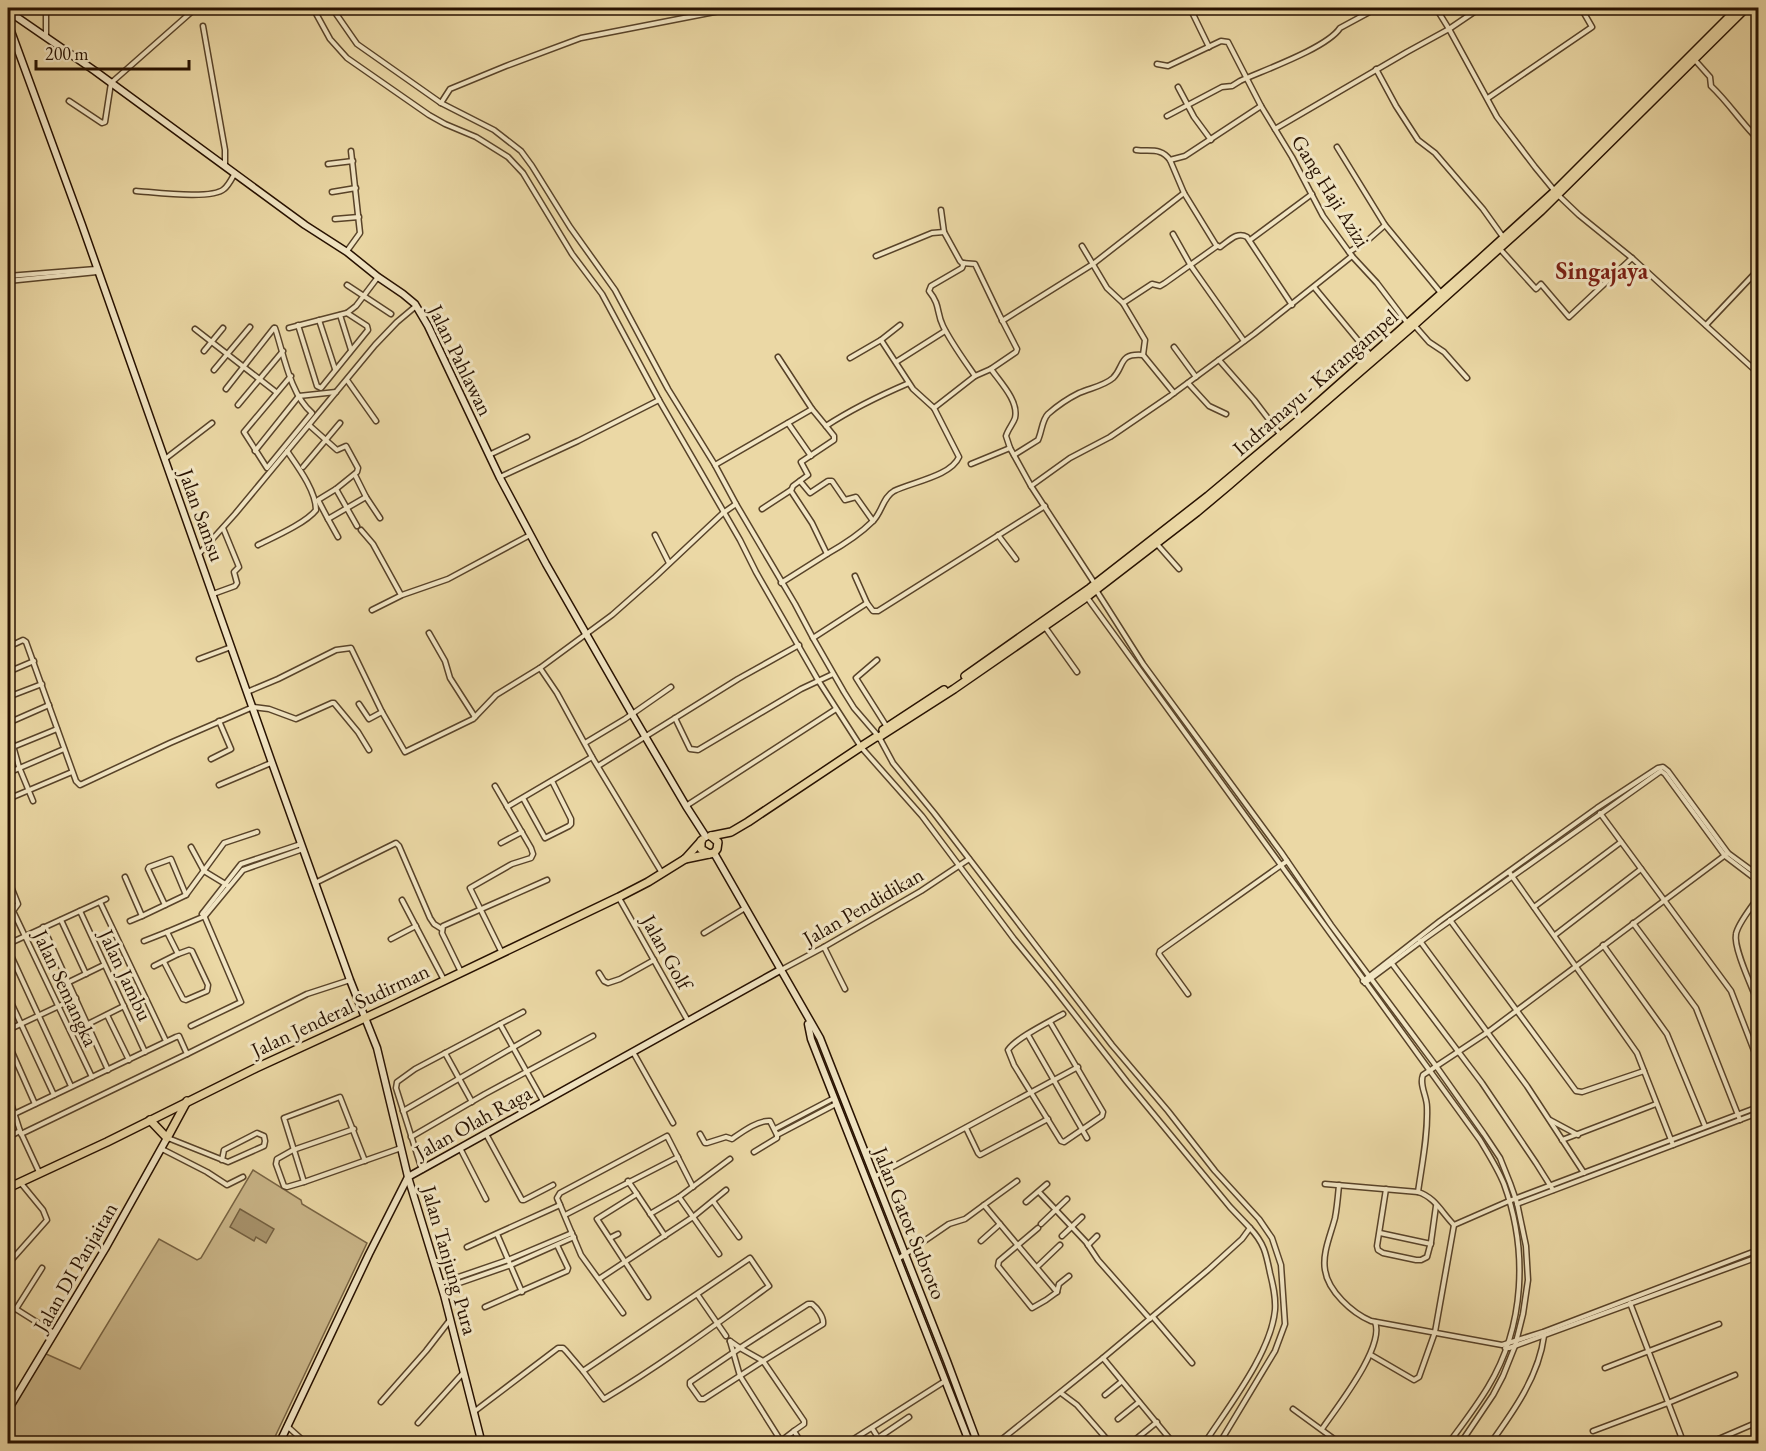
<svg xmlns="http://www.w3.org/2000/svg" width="1766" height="1451" viewBox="0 0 1766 1451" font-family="'EB Garamond',serif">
  <rect width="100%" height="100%" fill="#ebd8a5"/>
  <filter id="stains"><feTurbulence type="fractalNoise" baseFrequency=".00333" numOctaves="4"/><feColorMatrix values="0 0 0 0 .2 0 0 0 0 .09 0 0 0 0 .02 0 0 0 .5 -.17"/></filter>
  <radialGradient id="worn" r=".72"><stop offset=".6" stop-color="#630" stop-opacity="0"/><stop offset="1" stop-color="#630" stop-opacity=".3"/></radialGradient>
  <path fill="#cab689" stroke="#786444" stroke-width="1.5" d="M253,1170L301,1200L302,1204L367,1243L272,1443L8,1444V1414L44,1353L80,1369L159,1239L197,1260L201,1258Z"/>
  <path fill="#a8946d" stroke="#746041" stroke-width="1.5" d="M240,1209L274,1229L266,1243L256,1237L254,1241L230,1227Z"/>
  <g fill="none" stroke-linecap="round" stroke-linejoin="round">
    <g stroke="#584329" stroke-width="7">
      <g id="street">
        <path d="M313,8L330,39L347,58L429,115L445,124L476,137L508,157L523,173L572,254L602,294L659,400L740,540L756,572L818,680L861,747"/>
        <path d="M332,8L357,44L441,103L494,130L521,151L532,166L570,227L615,290L668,389L715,465L736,504L795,604L813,638L844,692L854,708L879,737L893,763L934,813L1112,1045L1168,1111L1215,1171L1259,1219L1272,1238L1281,1265L1285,1324L1275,1351L1219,1444"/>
        <path d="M1190,8L1209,47"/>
        <path d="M1480,8L1449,29L1497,117L1535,167L1558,195L1579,215L1632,258L1758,373"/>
        <path d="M203,26L225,150V165"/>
        <path d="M46,36V8"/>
        <path d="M1694,59L1710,77L1711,86C1727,101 1738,118 1753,134"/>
        <path d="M1157,64L1168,66L1221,41L1228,42L1261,106L1292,157L1323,216L1352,256L1377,283L1408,324"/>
        <path d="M1376,69L1396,106L1418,140L1435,153L1483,209L1503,237"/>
        <path d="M1178,87L1194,117L1211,140"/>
        <path d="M1488,98L1592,27L1581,8"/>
        <path d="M69,101L102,123L105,122L111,83L196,8"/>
        <path d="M441,103L450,89L506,66L581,38L735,8"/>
        <path d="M1167,116L1222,87L1232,86L1240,81C1264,70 1327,48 1340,28L1377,8"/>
        <path d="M1275,129L1407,52L1449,29L1436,8"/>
        <path d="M1337,147L1385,225L1441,293"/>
        <path d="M1136,150C1150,152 1161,147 1170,160L1185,156L1261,106"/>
        <path d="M1170,160L1184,193L1216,245L1220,247C1229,241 1237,231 1247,237L1292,305"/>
        <path d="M328,164L353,161"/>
        <path d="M136,191C153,192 212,200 224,189C229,185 232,178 235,173"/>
        <path d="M332,192L356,188"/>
        <path d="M335,219L359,217"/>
        <path d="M1173,234L1191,266L1244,341"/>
        <path d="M1250,240L1312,194"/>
        <path d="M1082,246L1107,288L1123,303L1145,340L1143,355"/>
        <path d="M1500,249L1536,289L1541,284L1569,317L1632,258"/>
        <path d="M347,251L360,233L351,151"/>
        <path d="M1349,252L1368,240L1385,225"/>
        <path d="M876,256L932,233L944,232"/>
        <path d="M964,263L962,268L931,286L929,291C941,306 936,312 943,326C952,344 964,360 975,376"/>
        <path d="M8,276L96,269"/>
        <path d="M8,281L97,272"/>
        <path d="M347,285L391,314"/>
        <path d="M1314,287L1371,356"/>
        <path d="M1123,303L1152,284L1160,286L1165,283L1217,246"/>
        <path d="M340,315L351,350"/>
        <path d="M319,320L335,369"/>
        <path d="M1002,321L1093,264L1184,193"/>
        <path d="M298,325L317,386L321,388L368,330L367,326L347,313"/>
        <path d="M1706,325L1758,270"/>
        <path d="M1415,326L1429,342L1444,352L1467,378"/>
        <path d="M275,328C284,355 290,394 312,413L267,468L244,432L291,376"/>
        <path d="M289,328L347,313L356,306L378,277"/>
        <path d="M195,329L276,392"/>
        <path d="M881,340L900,325"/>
        <path d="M1174,347L1196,377"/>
        <path d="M204,351L223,328"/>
        <path d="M778,357L812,409"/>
        <path d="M850,358L881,340L913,389L934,408L959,457C951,476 912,482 894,491C883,497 882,512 873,521C860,534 843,545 827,554L812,523L791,491L793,486L808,475L801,462L834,440V436L826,426C852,409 881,395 909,383"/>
        <path d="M1219,360L1254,400L1280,434"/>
        <path d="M896,362L945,331"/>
        <path d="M991,369C1000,382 1019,401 1015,418C1013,424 1008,429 1006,436L1010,448L1031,486L1095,584L1096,590L1143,664L1281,852L1331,925L1436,1066L1484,1134L1500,1158L1510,1183L1517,1203L1526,1246L1528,1280L1523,1314L1515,1346L1503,1376L1493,1395L1460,1444"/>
        <path d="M214,370L250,327"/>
        <path d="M347,380L376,421"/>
        <path d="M1188,383L1209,406L1226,414"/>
        <path d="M226,389L274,328"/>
        <path d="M238,405L283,351"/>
        <path d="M934,408L975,376L991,369L1016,352L1017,349L1000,316L975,264L962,263L960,261L944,232L941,210"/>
        <path d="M788,423L811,456"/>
        <path d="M309,425L337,450L346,446L358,468L357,472L336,489L318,500L328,519L366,497"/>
        <path d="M255,451L299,396L336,392"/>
        <path d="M489,455L527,437"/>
        <path d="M1014,455L1038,440C1042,431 1042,420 1048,414C1057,406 1069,398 1079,393C1090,388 1104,386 1113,378C1125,366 1118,353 1143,355L1174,393"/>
        <path d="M165,459L212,423"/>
        <path d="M971,464L1010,448"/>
        <path d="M715,465L812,409L826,426"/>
        <path d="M303,467L340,423"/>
        <path d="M355,475L366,497L380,518"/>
        <path d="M500,477L578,441L659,400"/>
        <path d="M800,481L810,493L828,481H832L845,500L856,497L873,521"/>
        <path d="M1031,486L1070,458L1110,437L1170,396L1254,334L1352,256"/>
        <path d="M336,489L357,526"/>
        <path d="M762,509L791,490"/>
        <path d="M328,519L338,537"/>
        <path d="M361,530L373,544L401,595"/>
        <path d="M655,535L669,563"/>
        <path d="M998,535L1016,559"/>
        <path d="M1156,543L1179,569"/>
        <path d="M258,545C274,537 306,523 316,510C316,491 298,467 287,451"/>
        <path d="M199,554L235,514L375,345L397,322L416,306"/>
        <path d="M855,576L867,603"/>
        <path d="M781,583L827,554"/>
        <path d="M213,594L235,586L237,583L234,572L239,567L223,528"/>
        <path d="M1086,596L1480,1140C1489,1155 1498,1169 1504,1184C1528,1250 1525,1326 1488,1387C1476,1407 1462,1425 1448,1444"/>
        <path d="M372,610L402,595L448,579L530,535"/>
        <path d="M1045,627L1077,672"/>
        <path d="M429,633L445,661L450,678L475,717"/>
        <path d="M813,638L867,603L873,611H878L1045,506"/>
        <path d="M8,647L23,640L26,642L76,781L80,785L170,743L253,707L269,709L296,719L332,703H334L358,732L369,750"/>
        <path d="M199,659L231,647"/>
        <path d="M877,660L856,678L887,727"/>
        <path d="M8,672L34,661"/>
        <path d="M247,692L278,679L336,650L351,648L382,712L405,752L473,719L496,695L540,668"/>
        <path d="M8,697L42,684"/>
        <path d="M359,704L369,719L382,712"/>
        <path d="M675,718L690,749L698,750L801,689L833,674"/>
        <path d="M8,723L49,705"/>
        <path d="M8,728L19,767L33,801"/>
        <path d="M585,743L625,719L671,687"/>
        <path d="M861,747L922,816L1014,939L1050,983L1127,1082L1230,1207L1250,1228L1242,1239L1208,1270L1103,1358L1174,1444"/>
        <path d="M8,749L57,729"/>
        <path d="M211,759L231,749L219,721"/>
        <path d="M598,766L738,679L799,645"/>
        <path d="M1661,771L1665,774L1725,856L1758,881"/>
        <path d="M8,773L64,749"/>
        <path d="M219,785L271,763"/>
        <path d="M495,786L531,848L533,854L531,858L512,864L470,888L502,953"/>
        <path d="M523,798L545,838L569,826L571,824V819L552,781"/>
        <path d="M8,799L72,772"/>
        <path d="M686,806L836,709"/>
        <path d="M507,807L592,757"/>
        <path d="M1600,813L1731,991L1758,1061"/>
        <path d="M501,843L522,832"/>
        <path d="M191,847L204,871L227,885"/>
        <path d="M1509,872L1637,1053L1673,1145"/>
        <path d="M662,873L592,757L557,693L540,668L612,615L655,577L723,513L736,504"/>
        <path d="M125,877L142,916L186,895L224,843L257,832"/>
        <path d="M8,879L18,904L13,911L8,913"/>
        <path d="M315,883L396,843L399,846L430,918L434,924L442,929"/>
        <path d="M1758,897C1752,907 1738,923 1736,934C1733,948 1753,989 1758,1003"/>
        <path d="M619,898L688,1021"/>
        <path d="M402,900L444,980"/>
        <path d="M100,902L166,1041"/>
        <path d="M165,905L148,869L149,867L171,859L186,895"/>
        <path d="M1534,907L1621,842"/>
        <path d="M13,911L92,1077"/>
        <path d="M80,911L145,1052"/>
        <path d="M202,914L241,864L301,844"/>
        <path d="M61,920L86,974"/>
        <path d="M1450,920L1576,1091L1582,1092L1644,1071"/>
        <path d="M130,921L142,916"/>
        <path d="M1633,923L1696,1008L1740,1120"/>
        <path d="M43,927L108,1070"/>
        <path d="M704,933L745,908"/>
        <path d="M1555,935L1641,869"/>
        <path d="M391,939L416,926"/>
        <path d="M144,941L167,932"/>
        <path d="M1420,941L1527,1086L1584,1173"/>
        <path d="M8,944L106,899"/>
        <path d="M1603,945L1667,1034L1705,1126"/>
        <path d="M824,947L845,989"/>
        <path d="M8,949L71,1086"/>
        <path d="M1390,961L1482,1083L1536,1163L1553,1190"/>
        <path d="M164,962L183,999L186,1000L207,991L208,985L192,951L189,950L178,954"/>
        <path d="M154,966L178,954L167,932L205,916L243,870L303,849"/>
        <path d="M781,970L824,947L921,891L969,859"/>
        <path d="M461,972L442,933L443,926L547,880"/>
        <path d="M599,973L604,981L608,983L620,979L654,960"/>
        <path d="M1363,981L1440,921L1597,808L1658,768L1663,767L1668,771L1728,853L1758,875"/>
        <path d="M69,982L104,965"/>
        <path d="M1365,983L1420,942L1661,771"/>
        <path d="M1188,994L1159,954L1160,951L1287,861"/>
        <path d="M8,996L54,1095"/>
        <path d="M107,1015L129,1060"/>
        <path d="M1050,1022L1103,1112L1102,1116L1064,1142L1061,1141L1014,1065L1008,1050C1016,1038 1049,1022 1063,1014"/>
        <path d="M88,1024L124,1006"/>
        <path d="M500,1024L543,1101"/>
        <path d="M191,1026L241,1002L203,913"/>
        <path d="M8,1030L76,998"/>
        <path d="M1028,1035L1087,1138"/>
        <path d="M8,1043L35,1104"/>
        <path d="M633,1052L673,1123"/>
        <path d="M445,1053L472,1102"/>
        <path d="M187,1054L307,994L350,980"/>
        <path d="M8,1094L20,1131L39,1172"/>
        <path d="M403,1111L538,1033"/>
        <path d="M8,1117L176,1037L179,1036L187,1054L21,1134"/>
        <path d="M1550,1120L1578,1135"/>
        <path d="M966,1128L978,1153L980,1155L1048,1119"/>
        <path d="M354,1129L293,1150L277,1159L276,1164L284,1186L287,1187L304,1182L401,1148"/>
        <path d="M775,1129L834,1098"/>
        <path d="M486,1134L522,1200H524L553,1185"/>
        <path d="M700,1134L705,1143H707L726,1137L732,1139C742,1132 758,1120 770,1121L777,1135V1138L754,1152"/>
        <path d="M777,1135L836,1104"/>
        <path d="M8,1137L20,1131"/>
        <path d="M411,1137L485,1094L593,1036"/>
        <path d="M168,1138L228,1162L264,1146L265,1141L264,1136L257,1133L224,1150L222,1160"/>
        <path d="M1562,1140L1656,1104"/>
        <path d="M460,1148L486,1199"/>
        <path d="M162,1149L207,1172L227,1185L243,1177"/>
        <path d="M422,1170L396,1088L397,1082L415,1069L523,1012"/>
        <path d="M874,1177L1078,1067"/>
        <path d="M628,1181L637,1194L597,1219L648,1297"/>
        <path d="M304,1182L284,1118L340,1097L365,1161"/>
        <path d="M1325,1184L1418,1192C1435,1197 1442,1213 1454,1225L1509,1201L1758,1107"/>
        <path d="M1339,1185C1338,1196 1337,1208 1335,1218C1331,1234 1322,1253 1325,1270C1328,1291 1352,1313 1371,1321L1502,1345L1543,1332L1758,1250"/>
        <path d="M1386,1189L1377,1246L1378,1250L1383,1253L1416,1260H1421L1427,1257L1431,1242L1436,1206"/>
        <path d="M1039,1192L1086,1242L1098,1260L1150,1319"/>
        <path d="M1418,1192C1422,1164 1428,1135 1427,1107C1427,1096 1419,1085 1423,1075L1488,1032L1728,853"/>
        <path d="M637,1194L665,1236"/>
        <path d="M679,1197L719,1254"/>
        <path d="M713,1201L739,1237"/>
        <path d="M1026,1202L1047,1184"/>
        <path d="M1517,1204L1758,1113"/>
        <path d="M560,1205L557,1198L560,1193L667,1136L693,1187"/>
        <path d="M984,1205L1017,1181"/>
        <path d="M650,1214L679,1197L730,1159"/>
        <path d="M565,1215L678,1157"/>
        <path d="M1041,1224L1067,1199"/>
        <path d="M1038,1228L999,1261L998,1266L1032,1308L1046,1300L1057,1292"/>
        <path d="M1380,1233L1431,1244"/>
        <path d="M497,1234L522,1292"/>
        <path d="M1062,1236L1082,1217"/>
        <path d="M610,1238L618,1234"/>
        <path d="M981,1241L1000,1224"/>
        <path d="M1088,1245L1097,1236"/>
        <path d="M467,1247L560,1205L581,1255L623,1313"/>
        <path d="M898,1259L949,1224L965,1219L984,1205L1057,1292L1059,1284L1069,1276"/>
        <path d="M8,1264L47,1220L43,1210L20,1182"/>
        <path d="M1037,1267L1060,1245"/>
        <path d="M599,1279L693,1217L726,1190"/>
        <path d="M441,1283L508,1260L572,1233"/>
        <path d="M442,1289L511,1265L574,1237"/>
        <path d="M697,1294L583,1371L604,1399C661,1365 715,1325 769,1286L750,1258L697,1294L726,1336"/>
        <path d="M1630,1303L1684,1444"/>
        <path d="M8,1304L54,1333"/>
        <path d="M485,1307L567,1271L568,1268L557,1245"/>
        <path d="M16,1309L42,1268"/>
        <path d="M1153,1317L1192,1363"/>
        <path d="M730,1341L740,1348L690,1382V1385L700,1399H704L763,1361L740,1348L808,1304H812C817,1308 824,1317 823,1324L763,1361L804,1421V1424L794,1431L802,1444"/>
        <path d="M730,1341L740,1376L781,1441"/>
        <path d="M1505,1348H1509L1758,1257"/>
        <path d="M1371,1355L1414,1380L1419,1377L1435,1332L1454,1225"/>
        <path d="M1605,1368L1719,1324"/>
        <path d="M1061,1393L1077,1405L1111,1444"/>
        <path d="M1105,1395L1121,1382"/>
        <path d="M381,1402L426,1351L450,1320"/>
        <path d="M1293,1409L1341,1444"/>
        <path d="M475,1411L558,1348H563L566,1351L583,1371"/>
        <path d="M1118,1419L1139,1402"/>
        <path d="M418,1423L464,1372"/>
        <path d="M287,1426L307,1444"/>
        <path d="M872,1428L882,1444"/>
        <path d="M1322,1429C1337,1407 1385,1347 1375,1322"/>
        <path d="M1593,1431L1668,1403L1735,1375"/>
        <path d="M777,1444L794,1431"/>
        <path d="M846,1444L945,1381"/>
        <path d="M869,1444L909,1417"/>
        <path d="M911,1444H914"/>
        <path d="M996,1444L1103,1358"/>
        <path d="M1137,1444L1136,1439L1157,1422"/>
        <path d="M1204,1444C1228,1407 1271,1353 1275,1310C1276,1297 1273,1285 1270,1273C1266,1253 1264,1243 1250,1228"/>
        <path d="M1490,1444C1513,1412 1539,1376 1544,1336"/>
        <path d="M1707,1444L1758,1422"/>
      </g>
    </g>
    <g stroke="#271100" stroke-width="9">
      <g id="secondary">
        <path d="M8,11L95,71L305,225L347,252L378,277L403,294L415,304L428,326L500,478L546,564L632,714L686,806L706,837"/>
        <path d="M8,23L82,225L272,763L350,980L377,1048L408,1177L444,1295L482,1444"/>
        <path d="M714,853L820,1038L947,1361L978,1444"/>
        <path d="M808,1024L811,1039L970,1444"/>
        <path d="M8,1410L105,1249L167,1138"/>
        <path d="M279,1444L369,1254L408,1177L780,970"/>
      </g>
    </g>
    <g stroke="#271100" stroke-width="10">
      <g id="primary">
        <path d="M965,676L1090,588L1208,496L1301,418L1478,261L1555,191L1738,8"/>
        <path d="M883,730L944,690"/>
        <path d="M711,836L731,832L748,822L862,746L876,737H879L954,689L1084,599L1197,512L1228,486L1414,325L1541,211L1746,8"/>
        <path d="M701,841V849L709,854"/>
        <path d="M685,859L714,853L717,849L718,842L711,836"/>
        <path d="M150,1120L167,1138L187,1101"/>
        <path d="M8,1188L107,1142L256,1068L391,1006L619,897L648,882L685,859L702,840"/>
      </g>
    </g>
    <use href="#street" stroke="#f2e6c4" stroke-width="4"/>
    <use href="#secondary" stroke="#f2e6c4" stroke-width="6"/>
    <use href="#primary" stroke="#ebd8a5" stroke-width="7"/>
  </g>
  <g text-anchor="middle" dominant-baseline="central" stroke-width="6" stroke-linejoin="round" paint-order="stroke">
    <g font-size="21" fill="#271100" stroke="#f2e6c4">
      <text transform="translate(1331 191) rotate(58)">Gang Haji Azizi</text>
      <text transform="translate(461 360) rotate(64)">Jalan Pahlawan</text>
      <text transform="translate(1315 382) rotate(-41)">Indramayu - Karangampel</text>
      <text transform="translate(202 515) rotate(70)">Jalan Samsu</text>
      <text transform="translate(863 906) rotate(-30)">Jalan Pendidikan</text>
      <text transform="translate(667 952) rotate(61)">Jalan Golf</text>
      <text transform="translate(126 975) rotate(65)">Jalan Jambu</text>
      <text transform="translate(66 988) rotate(65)">Jalan Semangka</text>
      <text transform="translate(340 1010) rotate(-25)">Jalan Jenderal Sudirman</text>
      <text transform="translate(473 1122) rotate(-29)">Jalan Olah Raga</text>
      <text transform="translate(910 1223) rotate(68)">Jalan Gatot Subroto</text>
      <text transform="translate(450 1260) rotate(74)">Jalan Tanjung Pura</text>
      <text transform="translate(75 1267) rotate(-60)">Jalan DI Panjaitan</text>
    </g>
    <g font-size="24" font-weight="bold" fill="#7a1f14" stroke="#f2e6c4">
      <text x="1602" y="270">Singajaya</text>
    </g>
  </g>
  <rect width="1766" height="1451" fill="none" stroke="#ebd8a5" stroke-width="30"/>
  <rect x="9" y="9" width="1748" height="1433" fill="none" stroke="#271100" stroke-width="3"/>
  <rect x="15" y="15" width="1736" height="1421" fill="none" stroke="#271100" stroke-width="1.5"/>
  <path d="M36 60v9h153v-9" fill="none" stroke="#271100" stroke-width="3"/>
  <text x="45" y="60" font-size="18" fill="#271100" stroke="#f2e6c4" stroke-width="4.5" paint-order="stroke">200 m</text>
  <rect width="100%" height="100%" filter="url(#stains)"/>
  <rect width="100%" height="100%" fill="url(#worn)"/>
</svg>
